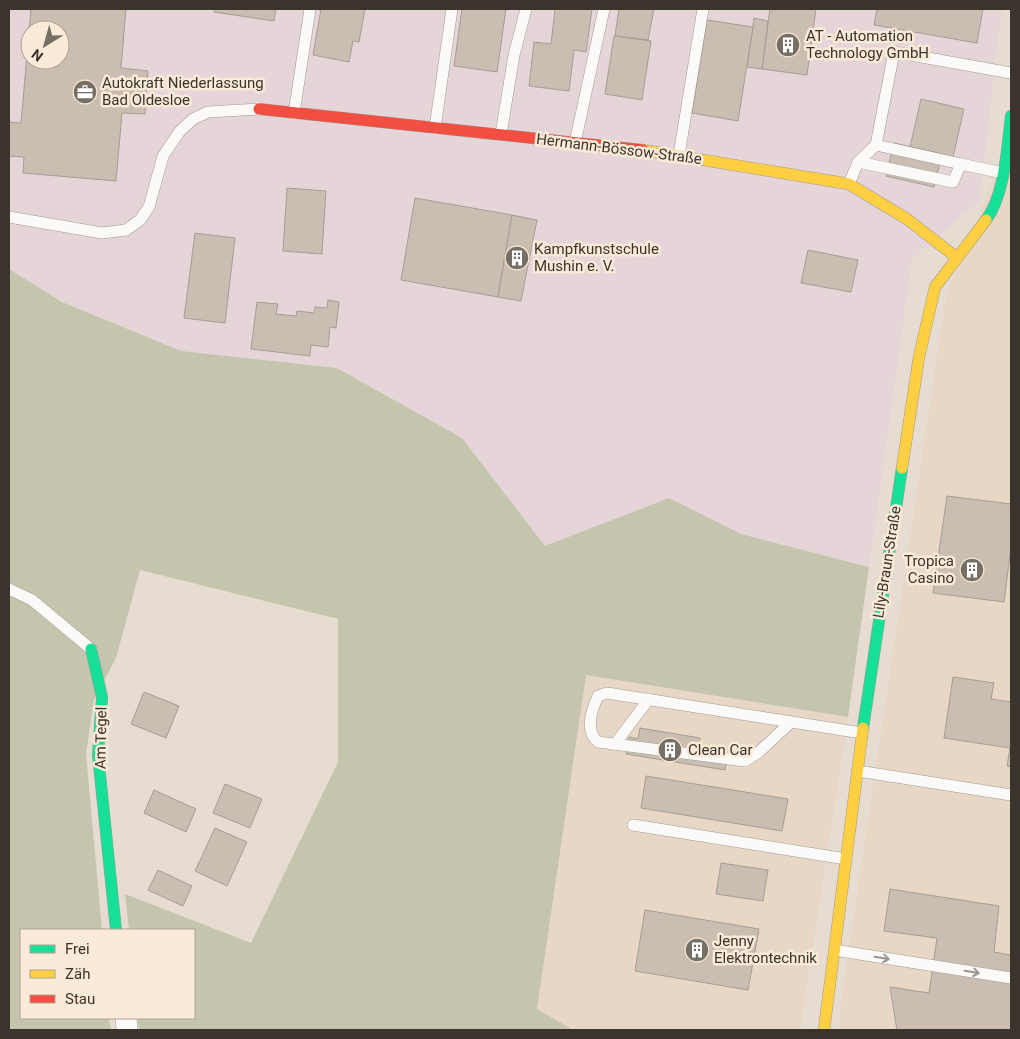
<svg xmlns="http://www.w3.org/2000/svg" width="1020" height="1039" viewBox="0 0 1020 1039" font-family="Roboto,sans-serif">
  <rect width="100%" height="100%" fill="#e6dcd2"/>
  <g fill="#e8d7c5">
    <path d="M1011,138V1030H839L841,1003L946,296Z"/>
    <path d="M586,675L848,717L800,1030H573L537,1010Z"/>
  </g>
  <path fill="#e5d5d8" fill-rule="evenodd" d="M9,9H1002L979,202L912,259L869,567L741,534L669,498L545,546L462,438L337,368L181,351L62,302L9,269ZM30,30H60V60H30Z"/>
  <path fill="#c5c5ae" d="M9,269L62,302L181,351L337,368L462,438L545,546L669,498L741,534L869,567L848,717L586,675L537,1009L573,1030H139L138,1018H194V930H129L125,894L251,943L338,762V619L140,570L116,658L94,699L86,754L102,930H21V1018H109L111,1030H9Z"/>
  <g fill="#cabeb2" stroke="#a59d95" fill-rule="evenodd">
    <path d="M31,9H126L121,68L148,71L145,114L122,113L116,181L23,173L24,157L9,156V122L21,123ZM30,30H60V60H30Z"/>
    <path d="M215,9H276L274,21L214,12Z"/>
    <path d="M321,9H365L359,42L353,41L349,62L313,55Z"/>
    <path d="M462,9H506L497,72L454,66Z"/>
    <path d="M555,9H592L586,52L574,50L569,91L529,86L534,42L551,44Z"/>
    <path d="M619,9H654L648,40L615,36Z"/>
    <path d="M770,9H816L807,75L762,69Z"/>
    <path d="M877,9H983L977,43L874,25Z"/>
    <path d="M754,18L768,21L762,69L747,67Z"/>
    <path d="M707,20L753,27L738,121L692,113Z"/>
    <path d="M614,36L651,41L642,100L605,94Z"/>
    <path d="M921,99L964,109L953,157L910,147Z"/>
    <path d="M894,143L942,154L934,187L886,176Z"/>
    <path d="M287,188L326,191L322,254L283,251Z"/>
    <path d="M415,198L512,215L498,297L401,280Z"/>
    <path d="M512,215L537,220L521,301L498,297Z"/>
    <path d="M195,233L235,238L225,323L184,318Z"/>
    <path d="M808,250L858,260L851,292L801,283Z"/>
    <path d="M328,300L339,302L336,328L330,327L328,347L311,345L310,356L251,349L257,302L278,304L276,314L296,316L297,311L314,313L315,307L327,308Z"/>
    <path d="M947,496L1011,504V547L1004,602L933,593Z"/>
    <path d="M953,677L994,683L991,699L1011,702V767L1007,766L1010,748L944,738Z"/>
    <path d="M144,692L179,706L166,738L131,724Z"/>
    <path d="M640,728L700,738L699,747L728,752L725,770L626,754L629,737L638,739Z"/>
    <path d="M646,776L788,799L782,831L641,808Z"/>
    <path d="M225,784L262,799L250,828L213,813Z"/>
    <path d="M154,790L196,809L186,832L144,813Z"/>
    <path d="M215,828L247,842L227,886L195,871Z"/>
    <path d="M721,863L768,870L763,901L716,894Z"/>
    <path d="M158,870L192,886L183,906L148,890Z"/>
    <path d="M890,889L999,906L994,952L1011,955V1030H897L890,987L929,993L937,938L884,931Z"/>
    <path d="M645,910L759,929L748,990L635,971Z"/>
  </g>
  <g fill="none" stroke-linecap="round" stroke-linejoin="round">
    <g stroke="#a19992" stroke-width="12">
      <g id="lane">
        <path d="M294,113L310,9"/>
        <path d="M435,128L452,9"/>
        <path d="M501,134L514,55L526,9"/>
        <path d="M575,143L604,9"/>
        <path d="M876,145L961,164"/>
        <path d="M679,155L703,9"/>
        <path d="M858,162L953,182L961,164L1003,173"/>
        <path d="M849,184L858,162L876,145L894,52L1011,73"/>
        <path d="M9,217L102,233L126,230L140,220L149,207L163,156L180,131L193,119L208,112L259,109"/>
        <path d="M9,589L32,600L91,649"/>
        <path d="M791,722L759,752L745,761L598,742C585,731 591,711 598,696L607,693L862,733"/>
        <path d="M615,744L649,699"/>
        <path d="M858,771L1011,795"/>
        <path d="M633,825L846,859"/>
        <path d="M834,950L1011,978"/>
      </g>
    </g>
    <g stroke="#a19992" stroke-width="22">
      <path id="street" d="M126,1018L127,1030"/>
    </g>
    <g stroke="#a19992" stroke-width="12">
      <g id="fast">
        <path d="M986,220C1005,195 1007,147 1011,116"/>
        <path d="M91,649L102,697L98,755L116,930"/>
        <path d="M863,728L902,468"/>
      </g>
    </g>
    <g stroke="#a19992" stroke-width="12">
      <g id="slow">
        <path d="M643,150L849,184L907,219L956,257"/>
        <path d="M902,468L919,357L935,287L986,220"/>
        <path d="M824,1030L863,728"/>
      </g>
    </g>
    <g stroke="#a19992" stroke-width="12">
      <path id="jam" d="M259,109L643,150"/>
    </g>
    <use href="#lane" stroke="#fbfaf8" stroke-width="11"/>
    <use href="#street" stroke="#fbfaf8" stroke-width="21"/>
    <use href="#fast" stroke="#16e098" stroke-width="11"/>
    <use href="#slow" stroke="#ffcf43" stroke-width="11"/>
    <use href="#jam" stroke="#f24e42" stroke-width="11"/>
  </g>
  <defs><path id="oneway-shaft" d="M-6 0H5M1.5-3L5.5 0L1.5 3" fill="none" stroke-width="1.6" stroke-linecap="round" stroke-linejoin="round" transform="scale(1.25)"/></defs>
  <g stroke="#9a9792">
    <use href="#oneway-shaft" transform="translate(882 958) rotate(9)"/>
    <use href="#oneway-shaft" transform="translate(972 972) rotate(9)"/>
  </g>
  <defs>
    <g id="building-disc" transform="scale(1.25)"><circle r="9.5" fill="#766f66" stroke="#fbead7"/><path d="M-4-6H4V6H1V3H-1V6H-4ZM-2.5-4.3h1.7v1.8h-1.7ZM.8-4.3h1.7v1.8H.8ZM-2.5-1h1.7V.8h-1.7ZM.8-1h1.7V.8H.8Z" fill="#fff"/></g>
    <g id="office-disc" transform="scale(1.25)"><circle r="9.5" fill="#766f66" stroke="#fbead7"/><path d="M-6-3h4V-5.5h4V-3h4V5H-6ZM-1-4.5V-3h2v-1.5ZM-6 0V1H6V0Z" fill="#fff"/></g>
  </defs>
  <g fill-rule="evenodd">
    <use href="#building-disc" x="788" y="45"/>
    <use href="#office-disc" x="85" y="92"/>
    <use href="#building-disc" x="517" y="258"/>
    <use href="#building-disc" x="972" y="570"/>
    <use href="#building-disc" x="670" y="750"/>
    <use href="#building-disc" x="697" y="950"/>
  </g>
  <g text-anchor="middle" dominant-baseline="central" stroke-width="5" stroke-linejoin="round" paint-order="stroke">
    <g font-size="15" fill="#3a342c" stroke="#fbead7" text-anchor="start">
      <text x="806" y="36">AT - Automation<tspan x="806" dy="17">Technology GmbH</tspan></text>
      <text x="102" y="83">Autokraft Niederlassung<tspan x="102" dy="17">Bad Oldesloe</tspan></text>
      <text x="534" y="249">Kampfkunstschule<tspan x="534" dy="17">Mushin e. V.</tspan></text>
      <text x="954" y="561" text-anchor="end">Tropica<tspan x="954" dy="17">Casino</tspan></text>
      <text x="688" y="750">Clean Car</text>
      <text x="714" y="941">Jenny<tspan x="714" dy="17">Elektrontechnik</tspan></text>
    </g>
    <g font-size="15" fill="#3a342c" stroke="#fbead7">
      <text transform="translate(619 149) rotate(7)">Hermann-Bössow-Straße</text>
      <text transform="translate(887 562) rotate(-81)">Lily-Braun-Straße</text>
      <text transform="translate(101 738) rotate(-89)">Am Tegel</text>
    </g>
  </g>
  <rect width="1020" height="1039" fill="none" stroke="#3a342c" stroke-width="20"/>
  <rect x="20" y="929" width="175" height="90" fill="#fbead7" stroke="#aea193"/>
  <rect x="30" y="945" width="25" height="8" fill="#16e098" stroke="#aea193"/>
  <text x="65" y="954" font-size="15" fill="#3a342c">Frei</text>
  <rect x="30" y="970" width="25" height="8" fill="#ffcf43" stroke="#aea193"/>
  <text x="65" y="979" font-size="15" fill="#3a342c">Zäh</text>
  <rect x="30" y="995" width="25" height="8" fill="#f24e42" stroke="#aea193"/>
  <text x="65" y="1004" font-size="15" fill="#3a342c">Stau</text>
  <g transform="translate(45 45) rotate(217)"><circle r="24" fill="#fbead7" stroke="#aea193"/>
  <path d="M0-4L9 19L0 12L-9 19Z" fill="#766f66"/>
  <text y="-8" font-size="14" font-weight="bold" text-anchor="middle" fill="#3a342c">N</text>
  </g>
</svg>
